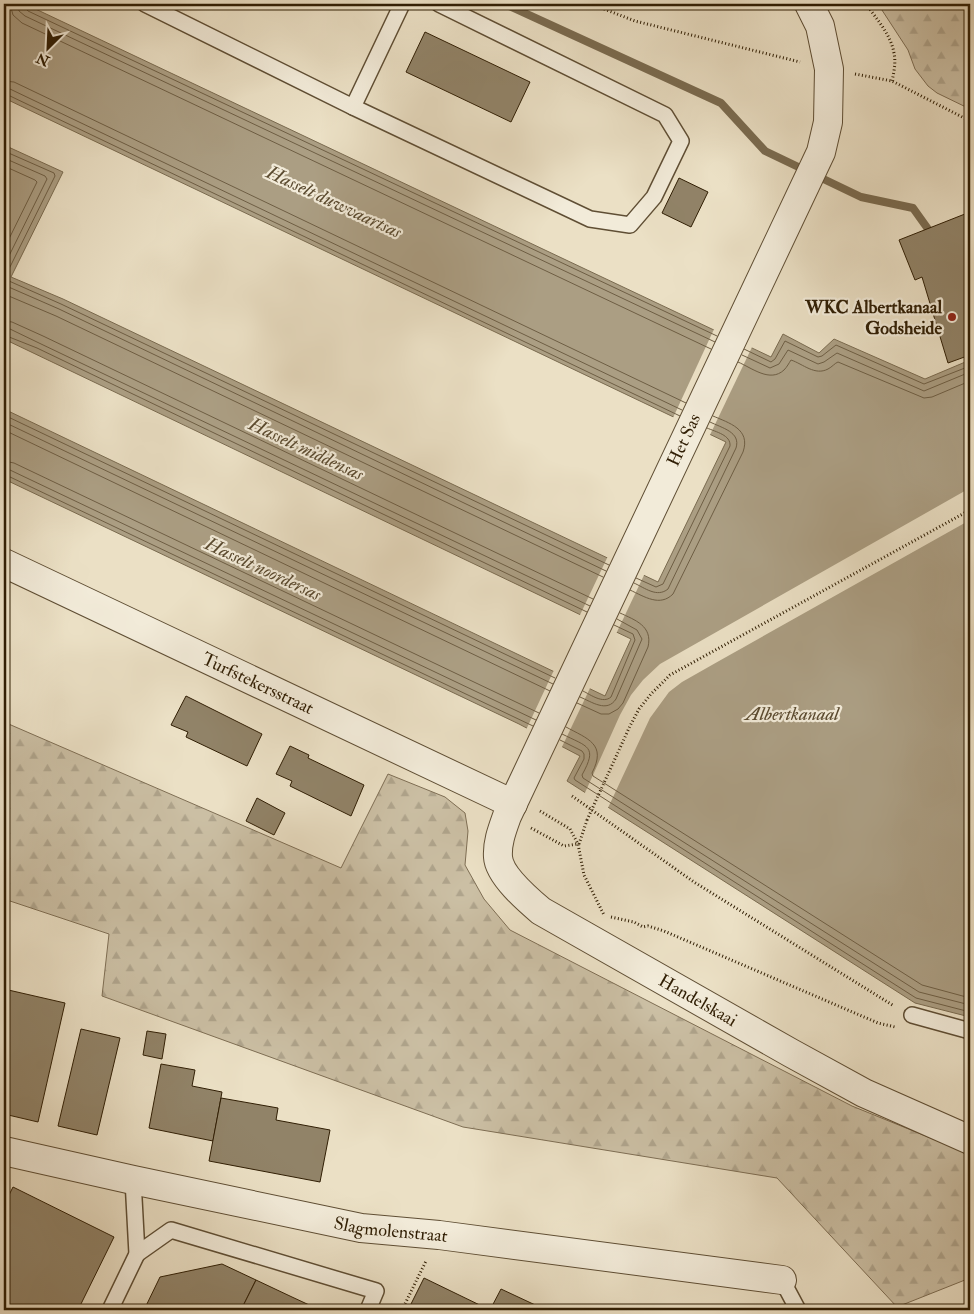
<svg xmlns="http://www.w3.org/2000/svg" width="974" height="1314" viewBox="0 0 974 1314" font-family="'IM FELL Double Pica',serif">
  <defs>
    <pattern id="forest-firs" width="22" height="20" patternUnits="userSpaceOnUse" patternTransform="scale(1.25)"><rect width="22" height="20" fill="#cbbfa4"/><path d="M5 1l3.5 6h-7zM16 11l3.5 6h-7z" fill="#afa48c"/></pattern>
  </defs>
  <rect width="100%" height="100%" fill="#ebe0c5"/>
  <filter id="stains"><feTurbulence type="fractalNoise" baseFrequency=".004" numOctaves="4"/><feColorMatrix values="0 0 0 0 .2 0 0 0 0 .09 0 0 0 0 .02 0 0 0 .5 -.17"/></filter>
  <radialGradient id="worn" r=".72"><stop offset=".6" stop-color="#630" stop-opacity="0"/><stop offset="1" stop-color="#630" stop-opacity=".3"/></radialGradient>
  <g fill="url(#forest-firs)" stroke="#7e6e54">
    <path d="M878,4H970V109L937,93L928,86L915,69L908,50Z"/>
    <path d="M4,722L341,868L388,774L445,797L465,813L468,831L465,865L484,899L510,930L852,1106L970,1154V1278L897,1307L777,1178L463,1127L102,996L109,934L4,899Z"/>
  </g>
  <path fill="#ab9e83" stroke="#7a6b50" d="M4,4H25L771,357L783,334L819,353L834,339L925,379L970,360V1017L915,1003L567,781L580,756L519,724L4,479V409L605,696L631,639L4,339V145L63,172L11,277L63,299L658,582L726,442L4,98Z"/>
  <g fill="#ebe0c5">
    <path d="M715,327L753,345L709,437L672,420Z"/>
    <path d="M970,488V520L719,661L682,682L669,692L650,718L607,810L584,795L620,715L631,695L643,680L660,664Z"/>
    <path d="M608,556L645,573L616,634L579,617Z"/>
    <path d="M554,670L591,686L561,749L526,730Z"/>
  </g>
  <g fill="none" stroke-linecap="round" stroke-linejoin="round">
    <g stroke="#6e5e44" stroke-width="1">
      <path d="M10,4L13,15L22,23L711,349"/>
      <path d="M18,4L19,11L25,16L715,342"/>
      <path d="M24,4L25,8L28,11L717,336"/>
      <path d="M4,81L14,82L686,403"/>
      <path d="M4,88L10,89L682,410"/>
      <path d="M4,94L8,95L680,416"/>
      <path d="M4,151L54,173L55,176L7,273V278L9,281L61,304L609,565"/>
      <path d="M4,158L45,176L47,179L4,266"/>
      <path d="M4,166L35,180L37,182L4,249"/>
      <path d="M4,285L59,309L606,571"/>
      <path d="M4,294L56,316L603,577"/>
      <path d="M4,321L12,322L43,336L593,599"/>
      <path d="M4,328L10,329L39,343L590,606"/>
      <path d="M4,335L37,348L587,612"/>
      <path d="M744,349L771,362L775,359L785,341L818,357L822,356L836,345L924,384L970,366"/>
      <path d="M742,355L770,368L779,364L788,350L818,364L824,362L837,353L924,391L970,372"/>
      <path d="M738,362C752,368 770,383 784,370C787,367 789,363 791,360C803,364 815,376 828,369C832,367 835,363 838,362L924,398L932,397L970,381"/>
      <path d="M4,415L555,678"/>
      <path d="M4,422L553,684"/>
      <path d="M4,430L550,691"/>
      <path d="M4,461L14,463L539,713"/>
      <path d="M4,469L10,470L536,720"/>
      <path d="M4,475L8,476L533,726"/>
      <path d="M636,578L656,587L663,584L730,446C731,435 716,432 707,428"/>
      <path d="M634,583C645,588 657,598 668,589L736,448C741,432 722,428 710,422"/>
      <path d="M630,590C645,597 660,607 673,594L743,452C751,429 729,423 713,416"/>
      <path d="M583,691C591,695 603,704 611,697L635,640L633,634L614,625"/>
      <path d="M580,697C592,702 607,713 616,699L642,639L637,630L617,619"/>
      <path d="M577,703L601,714H609L618,709L623,703L648,647C653,626 635,620 620,613"/>
      <path d="M566,727C588,739 607,744 592,773L593,776L922,985L970,998"/>
      <path d="M562,734C588,747 598,746 582,775L583,778L919,992L970,1005"/>
      <path d="M560,740L582,751L584,754V759L574,778L575,780L916,998L970,1012"/>
    </g>
    <path stroke="#7a6b50" stroke-width="8" d="M505,4L721,103L765,151L861,197L913,208L928,229"/>
  </g>
  <g fill="#918368" stroke="#301e04">
    <path d="M425,32L530,82L511,122L406,72Z"/>
    <path d="M679,178L708,192L691,227L662,213Z"/>
    <path d="M970,212V355L948,363L922,277L915,280L899,240Z"/>
    <path d="M186,696L262,734L247,766L186,737L188,732L171,725Z"/>
    <path d="M290,746L309,755L308,758L364,785L351,816L290,786L292,781L276,774Z"/>
    <path d="M257,798L285,813L274,835L246,821Z"/>
    <path d="M4,989L65,1003L38,1122L4,1114Z"/>
    <path d="M81,1029L120,1038L97,1135L58,1126Z"/>
    <path d="M147,1031L166,1034L162,1059L143,1055Z"/>
    <path d="M161,1064L195,1070L192,1086L222,1092L213,1141L149,1128Z"/>
    <path d="M221,1098L278,1108L276,1120L330,1130L320,1182L209,1161Z"/>
    <path d="M13,1187L114,1237L78,1310H4V1205Z"/>
    <path d="M222,1264L256,1280L241,1310H144L160,1277Z"/>
    <path d="M424,1278L490,1310H408Z"/>
    <path d="M256,1280L292,1297L320,1310H241Z"/>
    <path d="M501,1289L546,1310H490Z"/>
  </g>
  <g fill="none" stroke-linecap="round" stroke-linejoin="round">
    <g stroke="#5f4e34" stroke-width="18">
      <g id="lane">
        <path d="M145,4L353,107L402,4"/>
        <path d="M353,107L590,219L630,225L654,197L681,141L665,115L439,4"/>
        <path d="M912,1015L970,1031"/>
        <path d="M137,1254L171,1230L376,1291L368,1310"/>
        <path d="M782,1280L798,1310"/>
        <path d="M110,1310L137,1254L133,1180"/>
      </g>
    </g>
    <g stroke="#5f4e34" stroke-width="30">
      <g id="street">
        <path id="s1" d="M809,4L820,26L829,69L828,122L821,152L507,816C502,830 497,843 498,857C499,875 528,900 541,911L791,1053L864,1093L970,1140"/>
        <path id="s2" d="M4,563L513,804"/>
        <path id="s3" d="M4,1151L133,1180L361,1228L439,1235L782,1280"/>
      </g>
    </g>
    <g stroke="#301e04" stroke-width="3" stroke-dasharray="1 2.5" stroke-linecap="butt">
      <path d="M591,4L635,21L800,62"/>
      <path d="M866,4C876,18 891,35 894,53C896,62 894,72 892,81"/>
      <path d="M855,74L892,81L970,121"/>
      <path d="M572,796L694,882L894,1006"/>
      <path d="M540,811L570,829L578,844L584,875L604,915"/>
      <path d="M531,828L564,846L578,844"/>
      <path d="M579,844L587,820"/>
      <path d="M611,917L634,922L643,927L648,926L664,931L878,1023L895,1027"/>
      <path d="M402,1310L426,1261"/>
    </g>
    <use href="#lane" stroke="#f2ebd9" stroke-width="15"/>
    <use href="#street" stroke="#f2ebd9" stroke-width="28"/>
    <path stroke="#301e04" stroke-width="3" stroke-dasharray="1 2.5" stroke-linecap="butt" d="M587,820L630,726L639,709L651,694L670,675L970,510"/>
  </g>
  <circle fill="#8f2418" stroke="#f2ebd9" stroke-width="2" cx="952" cy="317" r="5"/>
  <g text-anchor="middle" dominant-baseline="central" stroke-width="4.5" stroke-linejoin="round" paint-order="stroke">
    <g font-size="18" font-weight="bold" fill="#301e04" stroke="#f2ebd9" text-anchor="end">
      <text x="942" y="307">WKC Albertkanaal<tspan x="942" dy="21">Godsheide</tspan></text>
    </g>
    <g font-size="18" fill="#301e04" stroke="#f2ebd9">
      <text transform="translate(684 440) rotate(-65)">Het Sas</text>
      <text stroke="none"><textPath href="#s2" startOffset="281">Turfstekersstraat</textPath></text>
      <text stroke="none"><textPath href="#s1" startOffset="1180">Handelskaai</textPath></text>
      <text stroke="none"><textPath href="#s3" startOffset="395">Slagmolenstraat</textPath></text>
    </g>
    <g font-size="19" font-style="italic" fill="#5b4b30" stroke="#f2ebd9">
      <text transform="translate(334 202) rotate(25)">Hasselt duwvaartsas</text>
      <text transform="translate(306 449) rotate(25)">Hasselt middensas</text>
      <text transform="translate(263 569) rotate(25)">Hasselt noordersas</text>
      <text x="792" y="714">Albertkanaal</text>
    </g>
  </g>
  <rect width="974" height="1314" fill="none" stroke="#ebe0c5" stroke-width="20"/>
  <rect x="5" y="5" width="964" height="1304" fill="none" stroke="#301e04" stroke-width="2.5"/>
  <rect x="10" y="10" width="954" height="1294" fill="none" stroke="#301e04"/>
  <g transform="translate(48 48) rotate(204)" stroke="#f2ebd9" stroke-width="4" paint-order="stroke">
  <path d="M0-4L9 19L0 12L-9 19Z" fill="#301e04"/>
  <text y="-8" font-size="14" font-weight="bold" text-anchor="middle" fill="#301e04">N</text>
  </g>
  <rect width="100%" height="100%" filter="url(#stains)"/>
  <rect width="100%" height="100%" fill="url(#worn)"/>
</svg>
